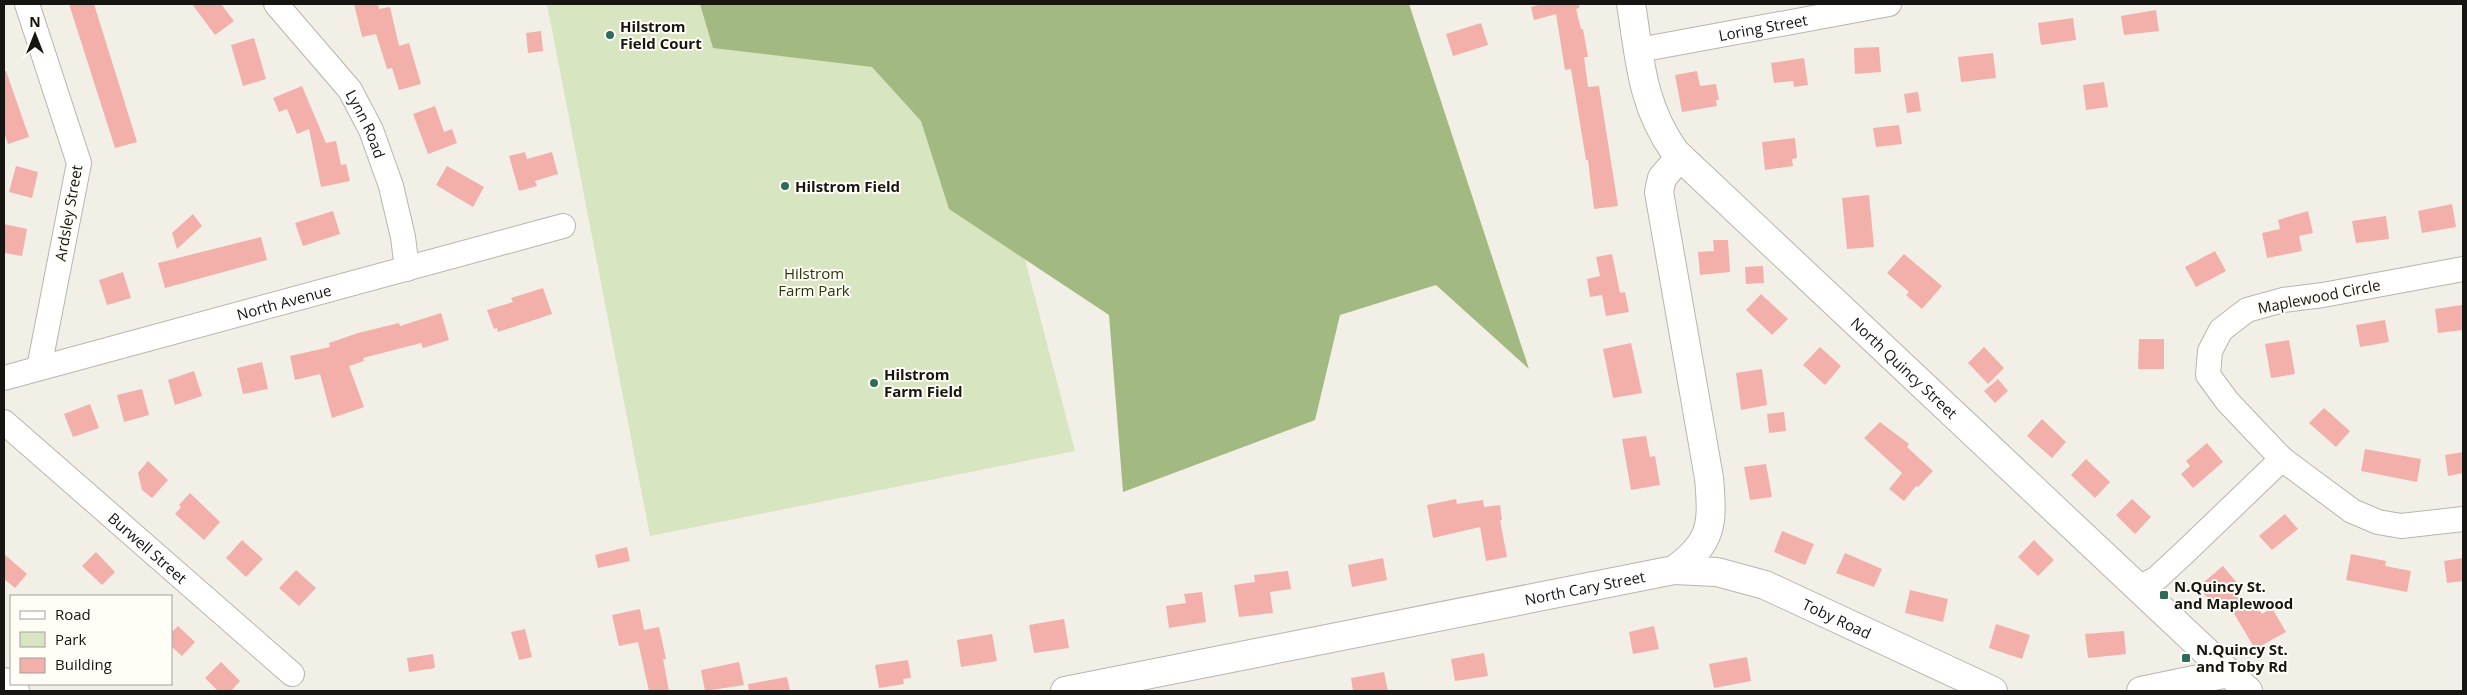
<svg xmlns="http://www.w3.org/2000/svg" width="2467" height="695" viewBox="0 0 2467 695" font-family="'Open Sans',sans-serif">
  <rect width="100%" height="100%" fill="#f2efe7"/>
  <path fill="#d7e6c1" d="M547,4H961L996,148L1075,451L650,536Z"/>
  <path fill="#a3b982" d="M700,4H1409L1529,369L1436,285L1340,315L1315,420L1123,492L1109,315L949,209L921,121L872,67L713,48Z"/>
  <g fill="#f3b0ab">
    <path d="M69,4H94L137,142L115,148Z"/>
    <path d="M192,4H221L234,21L215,35Z"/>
    <path d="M354,4H378L379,9L390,7L399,46L409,43L421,84L399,90L392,68L387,69L376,34L362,37Z"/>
    <path d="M1542,4H1579V8L1576,9L1581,29H1583L1588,57H1584L1588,87L1599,86L1618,206L1594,209L1588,160H1586L1571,69L1565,70L1556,14L1534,20L1531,7Z"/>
    <path d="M2156,10L2159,31L2124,35L2121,16Z"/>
    <path d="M2073,18L2076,40L2041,45L2038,23Z"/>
    <path d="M1481,23L1488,45L1453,56L1446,34Z"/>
    <path d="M541,31L543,51L528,53L526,33Z"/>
    <path d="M254,38L266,79L243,86L231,45Z"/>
    <path d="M1879,47L1881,72L1855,74L1854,48Z"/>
    <path d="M1993,53L1996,78L1961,82L1958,57Z"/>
    <path d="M1804,58L1808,85L1794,87L1793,81L1774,83L1771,63Z"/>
    <path d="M4,71H6L29,137L8,144L4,133Z"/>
    <path d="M1697,71L1700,86L1716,84L1719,100H1716L1717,106L1682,112L1675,75Z"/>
    <path d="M2104,82L2108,107L2086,110L2083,85Z"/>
    <path d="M302,86L326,143L336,141L341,165L346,164L350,181L321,187L309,129L297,134L287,109L279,112L273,98Z"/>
    <path d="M1918,92L1921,111L1907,113L1904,94Z"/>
    <path d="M435,106L444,132L452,129L457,143L428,154L413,114Z"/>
    <path d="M1899,125L1902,144L1876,147L1873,128Z"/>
    <path d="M1795,138L1797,158L1792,159L1793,166L1765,170L1762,142Z"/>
    <path d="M525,152L527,159L552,152L558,174L535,181L537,186L519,191L509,156Z"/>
    <path d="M16,166L38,172L32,198L9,192Z"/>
    <path d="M447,166L484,187L473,207L436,185Z"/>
    <path d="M1869,195L1874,247L1847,249L1842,198Z"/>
    <path d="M2452,204L2456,227L2422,233L2418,211Z"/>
    <path d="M333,211L340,234L303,246L295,223Z"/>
    <path d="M2308,211L2313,233L2299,236L2302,251L2267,258L2262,233L2280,229L2278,220Z"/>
    <path d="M193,214L202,226L177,249L172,233Z"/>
    <path d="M2386,216L2389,239L2356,243L2352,221Z"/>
    <path d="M4,224L27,229L22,256L4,253Z"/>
    <path d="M261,237L267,260L165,288L158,263Z"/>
    <path d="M1713,240H1728L1730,272L1700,275L1698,252L1714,251Z"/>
    <path d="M2215,251L2226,271L2196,287L2185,267Z"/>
    <path d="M1612,254L1620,293L1625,292L1629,312L1606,316L1602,295L1590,297L1587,279L1600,276L1596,257Z"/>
    <path d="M1904,254L1942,286L1922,309L1906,295L1909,292L1887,273Z"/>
    <path d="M1763,266L1764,283L1746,284L1745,267Z"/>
    <path d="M123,272L131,298L107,305L99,280Z"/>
    <path d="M543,288L552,314L498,332L497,328L494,329L487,310L513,302L511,298Z"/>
    <path d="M1761,294L1788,319L1772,335L1746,310Z"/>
    <path d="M2462,305L2463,330L2438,333L2435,309Z"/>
    <path d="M441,313L449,340L423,348L421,343L363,358L364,361L349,366L364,407L332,418L320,374L295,380L290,356L330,347L329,343L358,333L399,323L400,326Z"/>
    <path d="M2385,320L2389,342L2360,347L2356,325Z"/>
    <path d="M2139,339H2164V369H2138Z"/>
    <path d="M2289,340L2295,374L2271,378L2265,344Z"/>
    <path d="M1631,343L1642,393L1613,398L1603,349Z"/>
    <path d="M1820,347L1841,366L1825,385L1803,365Z"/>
    <path d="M1984,347L2004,368L1988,384L1968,363Z"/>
    <path d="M262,362L268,389L243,394L237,368Z"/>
    <path d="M1762,369L1767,405L1741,410L1736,373Z"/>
    <path d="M194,371L202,396L175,405L168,380Z"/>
    <path d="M1998,379L2008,391L1995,403L1984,391Z"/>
    <path d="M142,389L149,415L124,422L117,395Z"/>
    <path d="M90,404L99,428L73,437L64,414Z"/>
    <path d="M2324,408L2350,431L2336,447L2309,423Z"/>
    <path d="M1784,412L1786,431L1769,433L1767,414Z"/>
    <path d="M2042,419L2066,442L2052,458L2027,436Z"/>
    <path d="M1880,422L1909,444L1907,447L1933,471L1918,487L1916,486L1904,501L1889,489L1902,473L1864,438Z"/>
    <path d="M1646,436L1650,457L1655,456L1660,485L1631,490L1622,439Z"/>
    <path d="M2207,443L2223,462L2193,488L2181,474L2190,466L2186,461Z"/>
    <path d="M2365,449L2421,459L2417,482L2361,471Z"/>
    <path d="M2463,452V473L2448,476L2445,455Z"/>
    <path d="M2086,459L2110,482L2095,498L2071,475Z"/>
    <path d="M148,461L168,480L152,498L142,490L138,473Z"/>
    <path d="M1766,464L1772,497L1750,500L1744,467Z"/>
    <path d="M190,493L220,522L204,540L175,514L181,507L179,505Z"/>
    <path d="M1456,499L1457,504L1483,500L1484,507L1500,505L1502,520H1500L1507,557L1486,561L1480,527L1433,538L1427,505Z"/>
    <path d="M2132,499L2151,517L2135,534L2116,515Z"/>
    <path d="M2285,514L2298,529L2272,550L2259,536Z"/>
    <path d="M1782,531L1814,544L1805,565L1774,552Z"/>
    <path d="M242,540L263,559L246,577L226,558Z"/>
    <path d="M2034,540L2054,560L2038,576L2018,557Z"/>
    <path d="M627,547L630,561L598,568L595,555Z"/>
    <path d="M96,552L115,572L102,585L82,566Z"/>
    <path d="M1845,553L1882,569L1874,587L1836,573Z"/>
    <path d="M4,554L27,574L15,588L4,579Z"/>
    <path d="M2351,554L2386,561L2385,566L2411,571L2407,592L2346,580Z"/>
    <path d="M1383,558L1387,580L1352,587L1348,565Z"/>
    <path d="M2463,558V581L2447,583L2444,561Z"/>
    <path d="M2223,566L2237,583L2230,589L2250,611L2257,607L2262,614L2272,608L2286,632L2255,649L2226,600L2216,608L2198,587Z"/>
    <path d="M296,570L316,588L299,606L279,588Z"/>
    <path d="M1288,571L1291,589L1270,592L1273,613L1239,617L1234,585L1255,582L1254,575Z"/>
    <path d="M1910,590L1948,599L1943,622L1905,613Z"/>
    <path d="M1202,592L1206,622L1169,628L1166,606L1186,603L1184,594Z"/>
    <path d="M640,609L644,630L659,627L666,659H663L669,691H649L638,642L619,646L612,615Z"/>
    <path d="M1064,619L1069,648L1034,653L1029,625Z"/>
    <path d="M1996,624L2030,635L2022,659L1989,648Z"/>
    <path d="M178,626L195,642L182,656L171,646V633Z"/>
    <path d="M1654,626L1659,649L1633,654L1629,632Z"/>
    <path d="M525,629L532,657L519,660L511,632Z"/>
    <path d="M2124,631L2126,654L2088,658L2085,634Z"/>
    <path d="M992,634L997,661L961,667L957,640Z"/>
    <path d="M1484,653L1488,676L1455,681L1451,659Z"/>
    <path d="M433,654L435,668L409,672L407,658Z"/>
    <path d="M1747,657L1751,681L1714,688L1709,664Z"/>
    <path d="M908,660L911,678L903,679L904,684L879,688L875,665Z"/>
    <path d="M221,662L240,681L231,691H218L205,678Z"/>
    <path d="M739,662L744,685L705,691L701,670Z"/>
    <path d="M1384,672L1388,691H1353L1351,678Z"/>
    <path d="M787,677L790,691H749L748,684Z"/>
  </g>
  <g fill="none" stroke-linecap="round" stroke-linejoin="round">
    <g stroke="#b8b5ae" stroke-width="26">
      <g id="minor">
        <path d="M27,4L79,163L39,368"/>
        <path id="s1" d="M276,4L350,90L371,130L391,186L403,237L407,269"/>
        <path id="s2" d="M1639,50L1889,4"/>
        <path d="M2463,269L2323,295L2283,300L2247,310L2221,330L2210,351L2208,375L2227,401L2282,459L2352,511L2378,522L2401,526L2463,519"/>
        <path id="s3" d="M4,378L563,226"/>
        <path id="s4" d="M4,422L292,674"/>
        <path d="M2138,588L2156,579L2185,552L2282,459"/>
      </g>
    </g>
    <g stroke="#b8b5ae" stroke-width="30">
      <g id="major">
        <path id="s5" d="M1631,4C1640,59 1641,104 1675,152L2248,691"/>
        <path id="s6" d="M1674,570L1717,572L1765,585L1993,691"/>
        <path d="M4,682L15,691"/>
        <path id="s7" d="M1065,691L1674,570C1713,542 1713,524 1709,478L1659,192L1662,178L1680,157"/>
        <path d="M2141,691L2228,673"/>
      </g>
    </g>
    <use href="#minor" stroke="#fff" stroke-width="24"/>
    <use href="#major" stroke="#fff" stroke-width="28"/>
  </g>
  <g fill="#2c6c5b" stroke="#fffdf6" stroke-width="2">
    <circle cx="610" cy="35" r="5"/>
    <circle cx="785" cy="186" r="5"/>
    <circle cx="874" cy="383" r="5"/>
    <rect x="2159" y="590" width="10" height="10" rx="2.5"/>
    <rect x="2181" y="653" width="10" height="10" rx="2.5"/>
  </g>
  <g text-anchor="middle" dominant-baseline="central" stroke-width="4" stroke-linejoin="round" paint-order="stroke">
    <g font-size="15" font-weight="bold" fill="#161512" stroke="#fffdf6" text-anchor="start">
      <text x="620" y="26">Hilstrom<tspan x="620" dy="17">Field Court</tspan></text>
      <text x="795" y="186">Hilstrom Field</text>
      <text x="884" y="374">Hilstrom<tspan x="884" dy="17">Farm Field</tspan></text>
      <text x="2174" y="586">N.Quincy St.<tspan x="2174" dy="17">and Maplewood</tspan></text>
      <text x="2196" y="649">N.Quincy St.<tspan x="2196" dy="17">and Toby Rd</tspan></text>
    </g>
    <g font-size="15" fill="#161512" stroke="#fffdf6">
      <text stroke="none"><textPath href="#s2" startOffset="126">Loring Street</textPath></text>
      <text stroke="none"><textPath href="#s1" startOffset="151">Lynn Road</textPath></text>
      <text transform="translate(68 213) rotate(-80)">Ardsley Street</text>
      <text transform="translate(2319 296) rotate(-11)">Maplewood Circle</text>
      <text stroke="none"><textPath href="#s3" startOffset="290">North Avenue</textPath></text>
      <text stroke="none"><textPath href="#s5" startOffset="471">North Quincy Street</textPath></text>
      <text stroke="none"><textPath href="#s4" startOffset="191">Burwell Street</textPath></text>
      <text stroke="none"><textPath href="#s7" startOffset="530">North Cary Street</textPath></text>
      <text stroke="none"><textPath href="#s6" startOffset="172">Toby Road</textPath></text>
    </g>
    <g font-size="15" fill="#29370d" stroke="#fffdf6">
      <text x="814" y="273">Hilstrom<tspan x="814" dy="17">Farm Park</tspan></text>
    </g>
  </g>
  <rect width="2467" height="695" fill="none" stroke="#161512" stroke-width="10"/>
  <rect x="10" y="595" width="162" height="90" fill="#fffdf6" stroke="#a2a09b"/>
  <rect x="20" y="611" width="25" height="8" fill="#ffffff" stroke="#a2a09b"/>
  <text x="55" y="620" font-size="15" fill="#161512">Road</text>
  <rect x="20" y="632" width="25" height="15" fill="#d7e6c1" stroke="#a2a09b"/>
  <text x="55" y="645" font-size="15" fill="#161512">Park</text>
  <rect x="20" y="658" width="25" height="15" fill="#f3b0ab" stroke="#a2a09b"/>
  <text x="55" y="670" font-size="15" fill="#161512">Building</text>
  <g transform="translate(35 35)" stroke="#fffdf6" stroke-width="4" paint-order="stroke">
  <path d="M0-4L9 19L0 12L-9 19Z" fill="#161512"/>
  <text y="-8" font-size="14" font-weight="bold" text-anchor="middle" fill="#161512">N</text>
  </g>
</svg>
